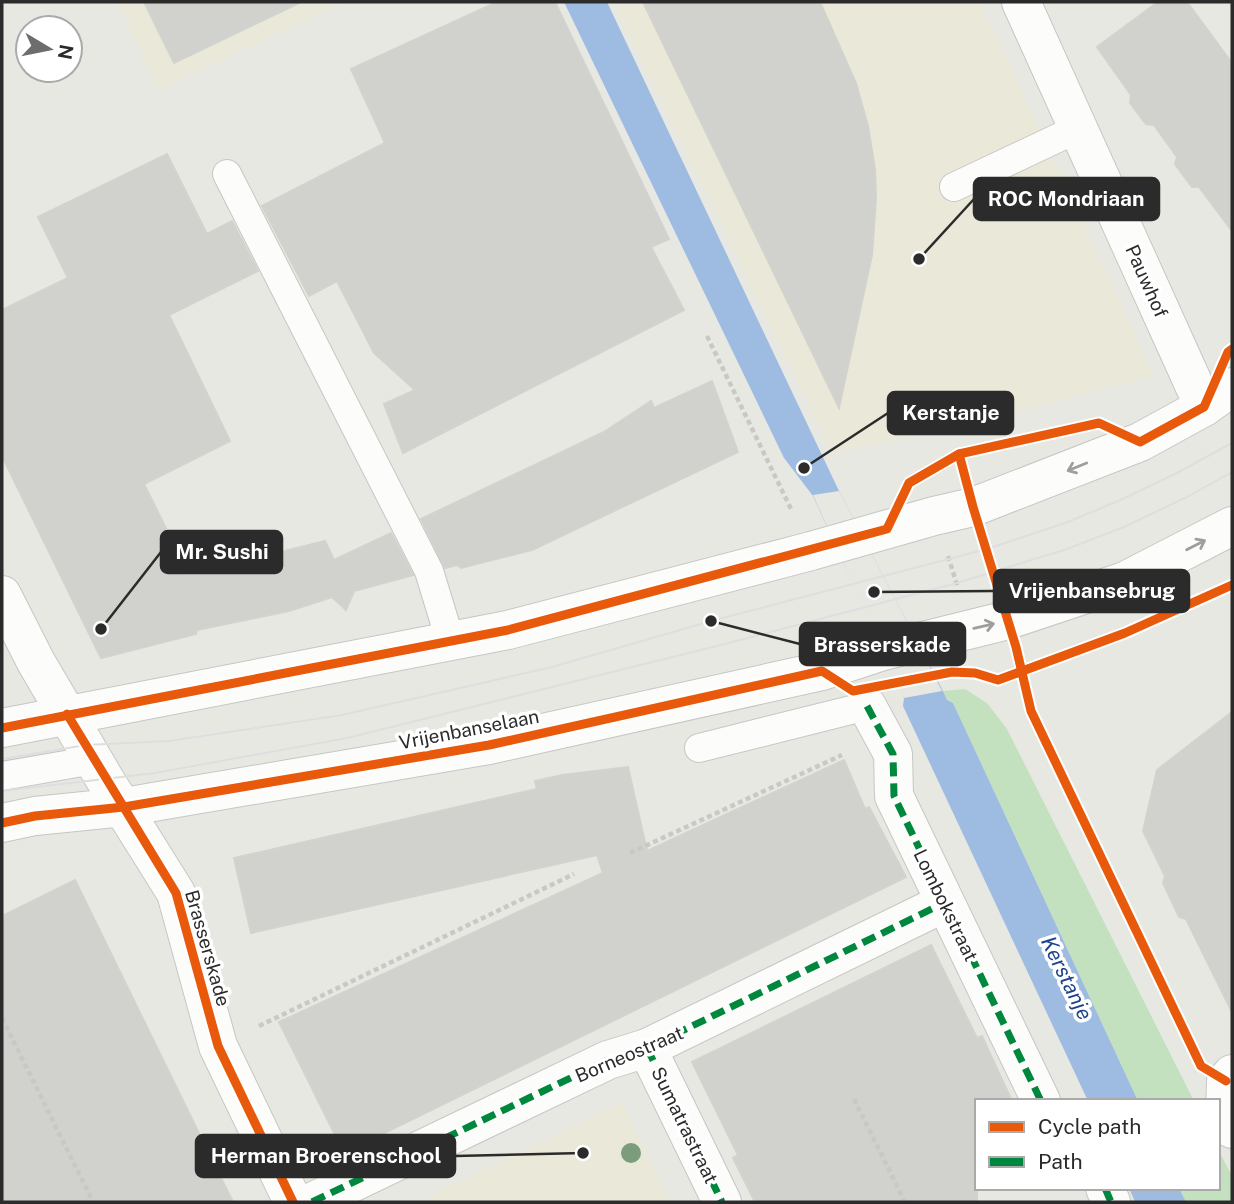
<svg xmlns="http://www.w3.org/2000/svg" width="1234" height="1204" viewBox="0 0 1234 1204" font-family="'Public Sans',sans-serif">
  <rect width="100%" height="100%" fill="#e8e8e2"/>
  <g fill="#eae9d9">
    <path d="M118,2H342L159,90Z"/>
    <path d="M614,2H980L1154,376L980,421L832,454Z"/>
    <path d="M623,1103L669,1202H418Z"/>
  </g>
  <g fill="#c3e1bf">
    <path d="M965,689L987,703L1007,729L1194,1101H1138L953,703L947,700L943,691Z"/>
    <path d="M1218,1149L1232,1176V1202H1186L1179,1188H1218Z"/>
  </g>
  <g fill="#9ebbe1">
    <path d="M564,2H607L839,491L943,691L947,700L953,703L1138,1101H1088L903,706L904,698L898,682L813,496L784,458Z"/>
    <path d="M1129,1188H1179L1186,1202H1135Z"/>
  </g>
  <path fill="#e8e8e2" d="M839,491L904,616L942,691L904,698L813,495Z"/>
  <g fill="#d1d1cd" stroke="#d3d3ce" stroke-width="2">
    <path d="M144,2H301L174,63Z"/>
    <path d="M497,2H555L669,239L651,247L684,310L403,453L384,404L415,390L374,353L337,281L309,296L262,206L385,143L351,69Z"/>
    <path d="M643,2H820L856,83L868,126L875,169L876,198L872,255L839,408Z"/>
    <path d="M1158,2H1187L1232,63V231L1199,187H1192L1175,164L1177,157L1154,125L1146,124L1130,103L1131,95L1097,47Z"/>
    <path d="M167,154L207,234L232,221L258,271L169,315L230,441L144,484L189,575L325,541L334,560L391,533L413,575L354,591L346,610L332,597L289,611L197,630L196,634L101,658L2,456V310L68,278L38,217Z"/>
    <path d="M712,381L738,452L532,550L461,568L457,565L445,568L421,519L604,432L651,401L654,408Z"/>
    <path d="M1232,712V1012L1186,919L1179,917L1163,883L1165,876L1143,831L1157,770Z"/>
    <path d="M844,760L865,809L869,807L906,877L344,1153L279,1022L603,873L597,855L251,933L234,858L537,789L535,781L562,775L628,767L647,851Z"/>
    <path d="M75,880L213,1162L233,1202H2V916Z"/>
    <path d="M931,945L977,1038L982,1036L1012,1101H977V1202H755L733,1158L738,1155L692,1062Z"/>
  </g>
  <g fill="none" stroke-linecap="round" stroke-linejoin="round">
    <g stroke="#c6c6c5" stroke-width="30">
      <g id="lane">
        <path d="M227,174L429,571L451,643"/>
        <path d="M954,187L1079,128"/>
        <path d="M699,748L867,706"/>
        <path d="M2,776L94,760"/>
      </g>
    </g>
    <g stroke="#c6c6c5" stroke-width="40">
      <g id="street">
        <path d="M1021,2L1204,407"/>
        <path d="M2,595L36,662L104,778L176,893L218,1046L293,1202"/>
        <path d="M867,706L893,754L894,796L1041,1101"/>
        <path d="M647,1048L722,1202"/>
        <path d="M1232,1074L1226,1081L1225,1114L1232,1129"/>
        <path d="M1105,1188L1111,1202"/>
        <path d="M312,1202L608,1060L647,1048L944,903"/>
      </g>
    </g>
    <g stroke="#c6c6c5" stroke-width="40">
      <g id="secondary">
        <path d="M2,728L508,630L811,551L934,516L973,507L1140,442L1204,407L1232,387"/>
        <path d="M2,823L35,816L124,807L489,745L822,671L883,651L1008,620L1125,581L1232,526"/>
      </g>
    </g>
    <g stroke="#c8c8c7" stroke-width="4.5" stroke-dasharray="5 3.5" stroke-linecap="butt">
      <path d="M707,336L792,511"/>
      <path d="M948,556L958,588"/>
      <path d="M630,853L842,755"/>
      <path d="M2,1018L93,1202"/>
      <path d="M259,1026L574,874"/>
      <path d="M854,1099L905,1202"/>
    </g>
    <use href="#lane" stroke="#fcfcfb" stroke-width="28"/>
    <use href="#street" stroke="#fcfcfb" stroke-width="38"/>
    <use href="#secondary" stroke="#fcfcfb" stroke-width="38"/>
    <g stroke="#dfdedf" stroke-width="2">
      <path d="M2,759L86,745L169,741L342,715L552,667L711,621L987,549L1065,523L1116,502L1175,474L1232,443"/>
      <path d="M2,791L155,773L347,738L717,646L957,583L1067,549L1124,527L1189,496L1232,472"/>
    </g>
    <g stroke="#00873e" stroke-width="7" stroke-dasharray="14 7" stroke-linecap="butt">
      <path d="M867,706L893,754L894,796L1041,1101"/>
      <path d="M647,1048L722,1202"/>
      <path d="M1105,1188L1111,1202"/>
      <path d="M312,1202L608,1060L647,1048L944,903"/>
    </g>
    <g stroke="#fff" stroke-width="13">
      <g id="cycleway">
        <path d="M959,454L973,507L1016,647L1031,711L1201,1066L1226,1081"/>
        <path d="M67,714L176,893L218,1046L293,1202"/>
        <path d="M2,728L508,630L887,529L909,483L959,454L1099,423L1140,442L1204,407L1228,352L1232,349"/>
        <path d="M2,823L35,816L124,807L489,745L822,671L853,691L952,672L975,673L998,680L1125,633L1232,585"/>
      </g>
    </g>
    <use href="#cycleway" stroke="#e8590c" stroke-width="9"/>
  </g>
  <circle fill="#7c9d7c" cx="631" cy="1153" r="10"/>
  <defs><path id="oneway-shaft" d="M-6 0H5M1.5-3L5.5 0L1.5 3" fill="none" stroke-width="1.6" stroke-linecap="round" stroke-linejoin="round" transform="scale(1.75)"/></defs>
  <g stroke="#9e9e9d">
    <use href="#oneway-shaft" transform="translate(1077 467) rotate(158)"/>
    <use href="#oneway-shaft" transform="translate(1196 545) rotate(-27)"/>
    <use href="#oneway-shaft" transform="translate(984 626) rotate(-13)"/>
  </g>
  <g text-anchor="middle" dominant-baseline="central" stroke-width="7" stroke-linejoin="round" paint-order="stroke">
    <g font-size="19" fill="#2b2b2b" stroke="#fff">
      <text transform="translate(1147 281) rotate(66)">Pauwhof</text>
      <text transform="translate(469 729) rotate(-11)">Vrijenbanselaan</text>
      <text transform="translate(946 905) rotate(64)">Lombokstraat</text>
      <text transform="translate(208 948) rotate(74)">Brasserskade</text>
      <text transform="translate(629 1054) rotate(-23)">Borneostraat</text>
      <text transform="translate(685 1125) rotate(64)">Sumatrastraat</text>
    </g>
    <g font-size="21" font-style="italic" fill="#1e448c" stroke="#fff">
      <text transform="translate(1067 978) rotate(64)">Kerstanje</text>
    </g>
  </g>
  <path fill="none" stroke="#2b2b2b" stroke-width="2.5" d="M919 259L974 199M804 468L888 413M101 629L161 552M874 592L994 591M711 621L800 644M583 1153L455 1156"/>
  <g fill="#2b2b2b" stroke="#fff" stroke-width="2.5">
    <circle cx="919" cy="259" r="7"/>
    <circle cx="804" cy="468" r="7"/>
    <circle cx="101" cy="629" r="7"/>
    <circle cx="874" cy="592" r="7"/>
    <circle cx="711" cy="621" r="7"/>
    <circle cx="583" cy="1153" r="7"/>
  </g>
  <g fill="#2b2b2b" stroke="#2b2b2b" stroke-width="2.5">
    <rect x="974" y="178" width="185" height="42" rx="7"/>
    <rect x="888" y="392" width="125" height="42" rx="7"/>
    <rect x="161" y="531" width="121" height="42" rx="7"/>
    <rect x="994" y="570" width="195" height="42" rx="7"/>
    <rect x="800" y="623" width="165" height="42" rx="7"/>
    <rect x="196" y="1135" width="259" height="42" rx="7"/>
  </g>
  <g font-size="21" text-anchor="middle" font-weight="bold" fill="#fff">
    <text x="1066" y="206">ROC Mondriaan</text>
    <text x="951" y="420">Kerstanje</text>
    <text x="222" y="559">Mr. Sushi</text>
    <text x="1092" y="598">Vrijenbansebrug</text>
    <text x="882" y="652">Brasserskade</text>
    <text x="326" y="1163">Herman Broerenschool</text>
  </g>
  <rect width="1234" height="1204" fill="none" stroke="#2b2b2b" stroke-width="7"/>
  <rect x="975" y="1099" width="245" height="91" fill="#ffffff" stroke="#aaaaaa" stroke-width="2"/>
  <rect x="989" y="1122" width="35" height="10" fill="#e8590c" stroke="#aaaaaa" stroke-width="2"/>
  <text x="1038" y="1134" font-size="21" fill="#2b2b2b">Cycle path</text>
  <rect x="989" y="1157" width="35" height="10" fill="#00873e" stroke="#aaaaaa" stroke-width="2"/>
  <text x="1038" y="1169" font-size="21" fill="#2b2b2b">Path</text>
  <g transform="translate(49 49) rotate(100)"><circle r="33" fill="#ffffff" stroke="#aaaaaa" stroke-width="2"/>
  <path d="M0-5L12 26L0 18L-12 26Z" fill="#6d6d6b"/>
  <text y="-10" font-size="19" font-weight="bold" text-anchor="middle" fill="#2b2b2b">N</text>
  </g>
</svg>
